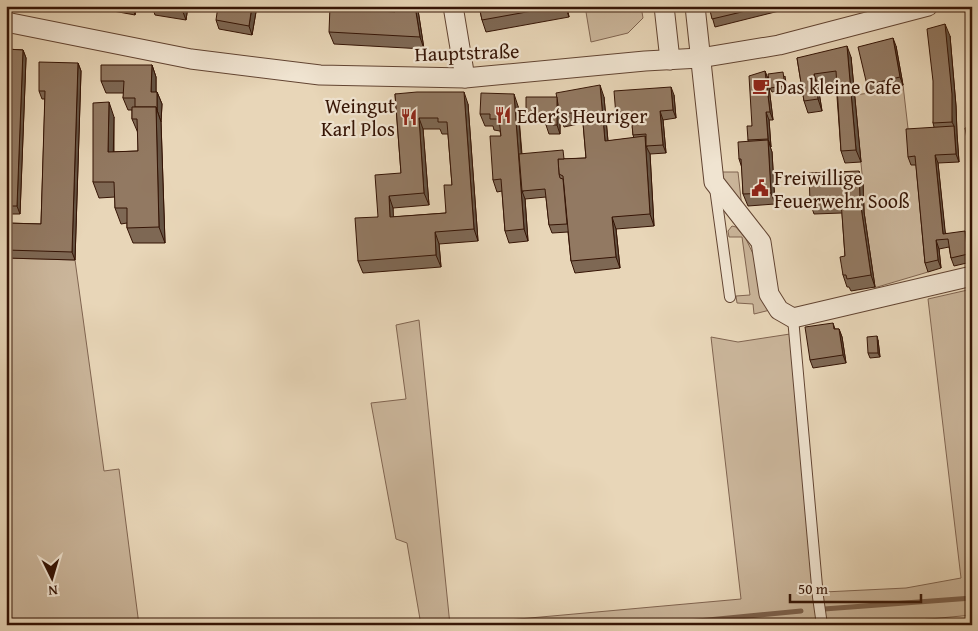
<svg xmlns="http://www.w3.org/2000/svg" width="978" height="631" viewBox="0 0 978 631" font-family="'Gentium Book Plus',serif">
  <rect width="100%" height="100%" fill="#e8d6b8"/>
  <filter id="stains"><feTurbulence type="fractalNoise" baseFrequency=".004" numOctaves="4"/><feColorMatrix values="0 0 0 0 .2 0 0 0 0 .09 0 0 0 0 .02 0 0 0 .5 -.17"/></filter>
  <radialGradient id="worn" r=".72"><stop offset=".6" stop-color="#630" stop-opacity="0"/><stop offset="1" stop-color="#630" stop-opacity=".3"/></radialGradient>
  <g fill="#cab59a" stroke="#806450">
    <path d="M585,6H641L643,18L628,33L591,42Z"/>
    <path d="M903,85L909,137L918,164L928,272L874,288L864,212L863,183L854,95L870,93Z"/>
    <path d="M721,172H738L742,208L722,178Z"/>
    <path d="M732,226L736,227L746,239L756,260L762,300L770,310L754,314L753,304L737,303L736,296L750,295L742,237H729L728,231Z"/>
    <path d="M6,258L75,260L104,471L119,469L139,625H6Z"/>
    <path d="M972,289V615L866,625H452L741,599L711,337L738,342L790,334L813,589L824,592L906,588L961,578L928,299Z"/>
    <path d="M419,320L450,625H421L407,543L396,539L371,403L406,399L396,325Z"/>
  </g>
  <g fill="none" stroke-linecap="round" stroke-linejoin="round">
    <g stroke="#7c614c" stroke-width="5">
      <path d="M824,609L972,598"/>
      <path d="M657,625L801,611"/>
    </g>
    <g stroke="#624432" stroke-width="12">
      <g id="service">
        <path d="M715,188L730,297"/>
        <path d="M793,318L818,597L822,625"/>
      </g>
    </g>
    <g stroke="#624432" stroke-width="21">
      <g id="minor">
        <path d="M453,6L465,78"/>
        <path d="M664,6L670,60"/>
        <path d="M695,6L714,182L761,242L769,294L779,310L793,318L972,276"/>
        <path d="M6,22L191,59L320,75L465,78L645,61L700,58L779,45L928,6"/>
      </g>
    </g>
    <use href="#service" stroke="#f0e4d1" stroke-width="10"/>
    <use href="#minor" stroke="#f0e4d1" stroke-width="19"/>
  </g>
  <g fill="#7e6854" stroke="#351405" fill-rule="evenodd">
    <path d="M86,6H137L135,15Z"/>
    <path d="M152,6H188L186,20L155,15Z"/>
    <path d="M257,6L252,35L219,29L216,20Z"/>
    <path d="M391,6H424V9L418,10L424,49L334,44L329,32L370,11L393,12Z"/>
    <path d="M479,6H567L569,17L486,32L482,20Z"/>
    <path d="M709,6H799L715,27Z"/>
    <path d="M950,36L956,106L957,134L959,162L938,163L945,233L968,239L971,262L954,266L951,258L949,247L939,249L941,268L928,272L925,263L916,165H911L908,157L934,127L933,123Z"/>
    <path d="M896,46L903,85L870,93L867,85Z"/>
    <path d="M6,49L23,50L26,58L20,214H6Z"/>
    <path d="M851,57L861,162L845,163L841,151L836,83L818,86L822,111L808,113L804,101L797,58Z"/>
    <path d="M78,63L81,71L75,260L6,258V223L41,224L45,99H42L39,91Z"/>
    <path d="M152,65L156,77V92H157L162,104L161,122L165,243H133L127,228V223L121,224L115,208V197L99,198L93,182L114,117V152L138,151V133L132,119V110H128L123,98L124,93H106L101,81Z"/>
    <path d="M765,71L768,79L773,120H769L771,147H770L772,152L775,204L748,206L743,194L742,168L739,159L748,142V140L752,126Z"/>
    <path d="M785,76L787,90L772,92L770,88Z"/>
    <path d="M395,94L468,104L478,241L439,244L441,267L363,273L358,261L378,217L401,173ZM423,129H440L442,134H448L452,185L446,213L393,217V208L429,205Z"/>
    <path d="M674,95L676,118L663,120L666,153L650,154L654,226L616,229L620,268L575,273L571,261L568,232L552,233L549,225L546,197L525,199L528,241L509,243L505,231L502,191L497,192L493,180L501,136L500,131L494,130L493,126H485L480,114L518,106L522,154L566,159L586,158L583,123L564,127L560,115V134H549L546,125V122H529L526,114L604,97L608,141L634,138L633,135L632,123L619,125L616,116Z"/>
    <path d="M863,183L864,212L875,287L851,291L849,287H847L843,275L845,256L842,213L814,214L810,202Z"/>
    <path d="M833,323L835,329H839L842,337L846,363L813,368L810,360Z"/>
    <path d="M878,340L880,357L870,358L868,353Z"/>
  </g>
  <g fill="#665545" stroke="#351405">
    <path d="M132,6H137L135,15Z"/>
    <path d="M184,6H188L186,20L183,12Z"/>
    <path d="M252,6H257L252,35L249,26Z"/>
    <path d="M365,6H370V22L365,10Z"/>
    <path d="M415,6H417L418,10L424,49L420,37Z"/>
    <path d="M565,6H567L569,17Z"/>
    <path d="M945,24L950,36L956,106L957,134L959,162L956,154L954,126L952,122Z"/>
    <path d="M893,38L896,46L903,85L900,77Z"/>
    <path d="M847,46L851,57L861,162L856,150Z"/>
    <path d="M23,50L26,58L20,214L17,206Z"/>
    <path d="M78,63L81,71L75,260L72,252Z"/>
    <path d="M152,65L156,77V104L151,92Z"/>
    <path d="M765,71L768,79L773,120L770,112Z"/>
    <path d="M814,74L818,86L822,111L818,99Z"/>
    <path d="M600,85L604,97L609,153L605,141Z"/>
    <path d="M671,87L674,95L676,118L673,110Z"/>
    <path d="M157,92L162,104L161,122L157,110Z"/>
    <path d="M464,92L468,104L478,241L474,229Z"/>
    <path d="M514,94L518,106L524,191H522L525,199L528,241L524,229Z"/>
    <path d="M557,97L560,105V134L557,125Z"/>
    <path d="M109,102L114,117L113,167L108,152Z"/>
    <path d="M156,107L161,122L165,243L159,227Z"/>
    <path d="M660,111L663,120L666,153L663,145Z"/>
    <path d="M766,112L769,120L771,147L768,139Z"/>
    <path d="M419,118L423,129L429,205L424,193Z"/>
    <path d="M645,136L648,146H646L650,154L654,226L650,214Z"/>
    <path d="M768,140L772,152L775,204L771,193Z"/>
    <path d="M935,155L938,163L946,239L943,234Z"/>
    <path d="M859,171L863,183L864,212L875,287L871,275L860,200Z"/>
    <path d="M389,196L393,208L394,229L390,217Z"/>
    <path d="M612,217L616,229L620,268L616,257Z"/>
    <path d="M965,231L968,239L971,262L968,254Z"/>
    <path d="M435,232L439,244L441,267L436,255Z"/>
    <path d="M936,240L939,249L941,268L938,260Z"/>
    <path d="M839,329L842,337L846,363L843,355Z"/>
    <path d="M877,336L878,340L880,357L878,353Z"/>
  </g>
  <g fill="#927962" stroke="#351405" fill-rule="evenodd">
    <path d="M152,6H184L183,12Z"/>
    <path d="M218,6H252L249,26L216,20Z"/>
    <path d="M330,6H365V10L395,12L394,6H415L420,37L329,32Z"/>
    <path d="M479,6H560L482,20Z"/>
    <path d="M709,6H748L750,10L712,19Z"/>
    <path d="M969,14H972V24Z"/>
    <path d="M945,24L952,94V122L933,123V81L927,29Z"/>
    <path d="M893,38L900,77L867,85L858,47Z"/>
    <path d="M847,46L856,150L841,151L836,71L814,74L818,99L804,101L797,58Z"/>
    <path d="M6,49L23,50L17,206H6Z"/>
    <path d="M39,62L78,63L72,252L6,250V223L41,224L45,91H39Z"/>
    <path d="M101,65H152L151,92H157V110L156,107H135V98H123L124,81H101Z"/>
    <path d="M765,71L770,112H766L768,139L748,140L747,126H752L749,76Z"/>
    <path d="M783,72L785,86L770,88L768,74Z"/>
    <path d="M600,85L605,141L645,136L650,214L612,217L616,257L571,261L563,176L559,174L558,159L586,158L582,111L560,115L556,93Z"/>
    <path d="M671,87L673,110L660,111L663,145L646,146V134L633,135L631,115L616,116L614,91Z"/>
    <path d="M417,92H464L474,229L435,232L436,255L358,261L355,218L378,217L375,175L401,173L395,94ZM419,118H438V122H447L452,185H444L446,213L390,217L389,196L424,193Z"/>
    <path d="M481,93L514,94L524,229L505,231L501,179L493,180L490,136H501L499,119H490V114H480Z"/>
    <path d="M526,97H557V125H546V114H526Z"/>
    <path d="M109,102L108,152L138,151L137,119H132V107H156L159,227L127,228V208H115L114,182H93V103Z"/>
    <path d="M954,126L956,154L935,155L943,234L965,231L968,254L951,258L948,239L936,240L938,260L925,263L915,156L908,157L906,129Z"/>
    <path d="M972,127V155H970L965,128Z"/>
    <path d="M768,140L771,193L743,194L741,159H739L738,142Z"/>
    <path d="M563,150L564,159H558L559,174L560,178L563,179L567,224L549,225L545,189L522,191L519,154Z"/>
    <path d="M859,171L860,200L871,275L847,279L846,275H843L840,257L845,256L841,201L810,202L809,173Z"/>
    <path d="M833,323L834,329H839L843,355L810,360L805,327Z"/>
    <path d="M877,336L878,353H868L867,337Z"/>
  </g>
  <defs>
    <g id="cafe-bare" transform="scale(1.35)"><path d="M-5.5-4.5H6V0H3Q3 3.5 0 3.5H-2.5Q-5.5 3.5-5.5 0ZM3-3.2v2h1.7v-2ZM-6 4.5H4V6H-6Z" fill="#8f2418" stroke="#f0e4d1" stroke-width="2.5" paint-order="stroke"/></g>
    <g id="restaurant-bare" transform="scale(1.35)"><path d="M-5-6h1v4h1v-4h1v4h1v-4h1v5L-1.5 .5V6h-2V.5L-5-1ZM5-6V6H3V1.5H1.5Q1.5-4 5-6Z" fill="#8f2418" stroke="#f0e4d1" stroke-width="2.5" paint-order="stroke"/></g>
    <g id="civic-bare" transform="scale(1.35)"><path d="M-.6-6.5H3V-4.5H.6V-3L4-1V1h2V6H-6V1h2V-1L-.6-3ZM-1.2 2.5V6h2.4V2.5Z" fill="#8f2418" stroke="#f0e4d1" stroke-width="2.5" paint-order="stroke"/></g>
  </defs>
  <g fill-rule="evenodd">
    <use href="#cafe-bare" x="761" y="86"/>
    <use href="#restaurant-bare" x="503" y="115"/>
    <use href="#restaurant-bare" x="409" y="117"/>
    <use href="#civic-bare" x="760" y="188"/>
  </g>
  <g text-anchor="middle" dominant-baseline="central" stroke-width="4.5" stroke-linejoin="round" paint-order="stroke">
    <g font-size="20" fill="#351405" stroke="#f0e4d1">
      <text transform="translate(467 52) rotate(-2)">Hauptstraße</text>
    </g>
    <g font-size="20" fill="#351405" stroke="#f0e4d1" text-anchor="start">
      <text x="775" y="86">Das kleine Cafe</text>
      <text x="395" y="105" text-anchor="end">Weingut<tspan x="395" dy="23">Karl Plos</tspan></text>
      <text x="517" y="115">Eder‘s Heuriger</text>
      <text x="774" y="177">Freiwillige<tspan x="774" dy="23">Feuerwehr Sooß</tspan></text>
    </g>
  </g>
  <rect width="978" height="631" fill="none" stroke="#e8d6b8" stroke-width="25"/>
  <rect x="8" y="8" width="963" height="616" fill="none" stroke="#351405" stroke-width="2.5"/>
  <rect x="12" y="12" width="953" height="606" fill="none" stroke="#351405"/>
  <g transform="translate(52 578) rotate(175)" stroke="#f0e4d1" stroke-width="4" paint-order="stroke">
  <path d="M0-4L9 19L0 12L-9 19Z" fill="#351405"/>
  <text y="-8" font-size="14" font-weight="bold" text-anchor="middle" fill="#351405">N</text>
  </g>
  <path d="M790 594v8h131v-8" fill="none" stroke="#351405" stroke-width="2.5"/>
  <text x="798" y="594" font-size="15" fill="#351405" stroke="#f0e4d1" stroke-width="4" paint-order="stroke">50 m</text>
  <rect width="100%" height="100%" filter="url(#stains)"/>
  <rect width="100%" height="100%" fill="url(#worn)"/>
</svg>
